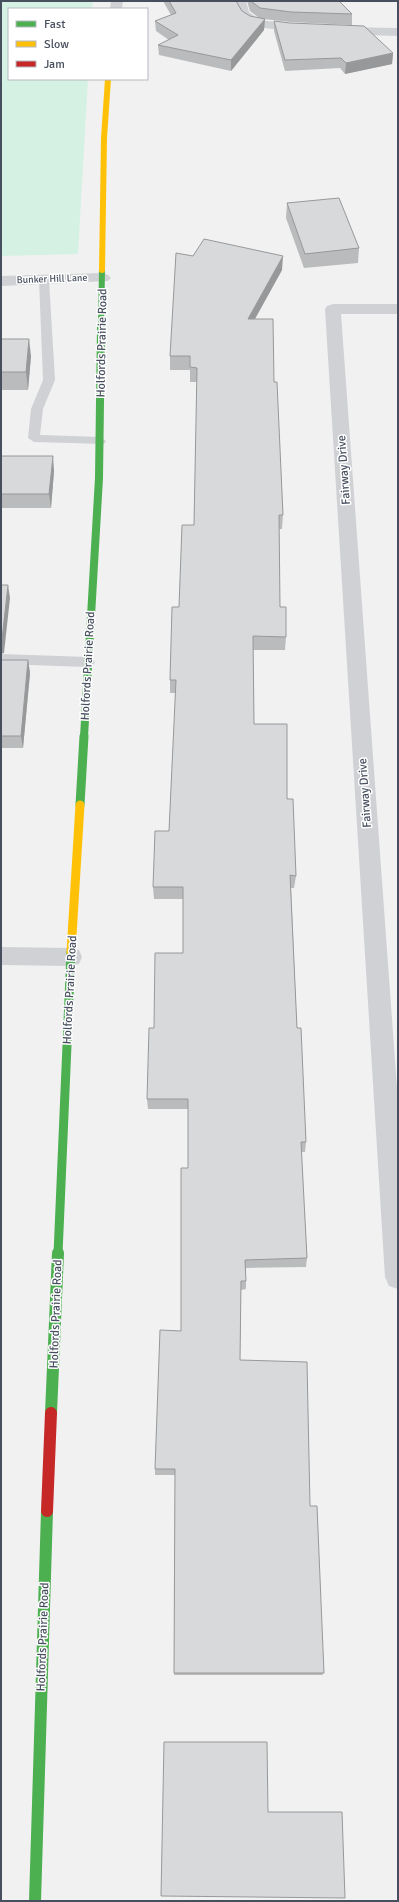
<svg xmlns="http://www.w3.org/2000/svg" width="399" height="1902" viewBox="0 0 399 1902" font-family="Signika,sans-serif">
  <rect width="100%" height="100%" fill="#f1f1f1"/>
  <path fill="#d4f1e4" d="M1,1H93L92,9H9V79H88L78,254L1,256Z"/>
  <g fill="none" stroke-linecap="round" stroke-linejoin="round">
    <g fill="#cfd1d4" fill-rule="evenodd">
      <path d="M44,277L49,280L55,380L43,409L40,435L100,437L106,441L104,444L34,442L28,438L31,409L43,380L39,280Z"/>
      <path d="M1,654L88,657L93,659L95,662L93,665L88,667L1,664Z"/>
    </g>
    <g fill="#cfd1d4" fill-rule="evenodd">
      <path d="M111,1H123L122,9H110Z"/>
      <path d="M234,1H246L249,12L259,20L303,25L308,26L309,29L308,32L303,33L250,26L237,14Z"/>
      <path d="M341,27L398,28V36L336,34L335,31L336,28Z"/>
      <path d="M103,273L108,275L111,278L108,281L1,286V276Z"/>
      <path d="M333,304H398V314H341L398,1102V1289L389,1286L385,1277L325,309L327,306Z"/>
      <path d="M1,947L71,948L79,950L82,957L79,964L71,966L1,965Z"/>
    </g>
    <path stroke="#4caf50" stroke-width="6" d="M101,327L102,270"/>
    <path stroke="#4caf50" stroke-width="8" d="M84,737L99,478L101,326"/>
    <g stroke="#4caf50" stroke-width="9">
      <path d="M80,805L84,736"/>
      <path d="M58,1254L71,952"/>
    </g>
    <g stroke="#4caf50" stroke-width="12">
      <path d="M51,1413L58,1253"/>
      <path d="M35,1901L47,1511"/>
    </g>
    <path stroke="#ffc107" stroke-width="6" d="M102,270L104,138L108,79"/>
    <path stroke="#ffc107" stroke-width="9" d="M71,952L80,805"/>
    <path stroke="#c62828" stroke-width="12" d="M47,1511L51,1413"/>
  </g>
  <g fill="#babbbc">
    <path d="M163,1H236L242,11L250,16L259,18L250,11L247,1H339L352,14V25L290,22L264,19H265L264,30L231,71L159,55L158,45L169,40L156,31L155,21L171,15Z"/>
    <path d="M274,21L393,53L392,64L345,74L340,68L285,71L274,31Z"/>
    <path d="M287,203L359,248L358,263L304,268L286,218Z"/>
    <path d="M193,256L282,270L255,319L274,382L283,515L282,529H279L280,607L286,637L285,650H253L254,724L287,799L296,876L294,888H291L297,1028L306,1142L305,1152H301L307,1258L306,1267L246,1268V1289L241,1290L240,1360L310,1506L324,1673L322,1675H174L175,1475H155V1469L181,1331L188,1168V1109H148L147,1099L154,1028L183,953V899H154L153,887L169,831L176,693H170V680L179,607L194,525L197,382H190V370H170V356Z"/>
    <path d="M1,339L31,356L28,390H1Z"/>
    <path d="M1,456L54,471L51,508H1Z"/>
    <path d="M1,654L2,660H28L30,673L23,748H1Z"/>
  </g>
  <g fill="#979899">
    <path d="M265,19L264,30L231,71V60Z"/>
    <path d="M393,53L392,64L345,74L346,63Z"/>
    <path d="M283,256L282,270L247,333L248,319Z"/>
    <path d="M29,339L31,356L28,390L26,372Z"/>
    <path d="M53,456L54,471L51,508L49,494Z"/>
    <path d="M8,585L10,598L4,653L1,654V640Z"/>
    <path d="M28,660L30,673L23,748L21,736Z"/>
  </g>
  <g fill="#d8d9db" stroke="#979899">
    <path d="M169,1H236L242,11L250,16L265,19L231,60L158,45L178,35L155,21L176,13Z"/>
    <path d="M251,1H339L352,14L291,12L260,8Z"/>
    <path d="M274,21L290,23L364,26L393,53L346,63L341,58L285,60Z"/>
    <path d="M339,198L359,248L305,254L287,203Z"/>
    <path d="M204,239L283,256L248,319H273L274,382H277L283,515H279L280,607H286V637L253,636L254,724H287V799H293L296,876L290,875L297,1028H301L306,1142H301L307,1258L245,1260L246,1281H241L240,1360L307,1362L310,1506H317L324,1673H174L175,1469H155L160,1330L181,1331V1168H188V1099H147L149,1028H154L155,953H183V887H153L155,831H169L176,680H170L172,607H179L182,525H194L197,368L190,367V356H170L176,253L193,256Z"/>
    <path d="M1,339H29L26,372H1Z"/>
    <path d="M1,456H53L49,494H1Z"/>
    <path d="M1,585H8L2,639L1,640Z"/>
    <path d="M1,660H28L21,736H1Z"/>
    <path d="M164,1742H267L268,1812H342L345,1898L161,1896Z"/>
  </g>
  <g text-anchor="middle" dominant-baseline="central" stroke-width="3" stroke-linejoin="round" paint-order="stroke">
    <g font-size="10" fill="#474f5e" stroke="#fff">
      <text transform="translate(52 279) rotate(-2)">Bunker Hill Lane</text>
    </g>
    <g font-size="12" fill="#474f5e" stroke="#fff">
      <text transform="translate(102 343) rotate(-89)">Holfords Prairie Road</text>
      <text transform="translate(344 470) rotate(-94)">Fairway Drive</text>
      <text transform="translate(88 666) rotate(-87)">Holfords Prairie Road</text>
      <text transform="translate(365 793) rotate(-94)">Fairway Drive</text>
      <text transform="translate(70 990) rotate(-87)">Holfords Prairie Road</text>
      <text transform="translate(56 1314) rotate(-88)">Holfords Prairie Road</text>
      <text transform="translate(43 1637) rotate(-88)">Holfords Prairie Road</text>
    </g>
  </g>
  <rect width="399" height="1902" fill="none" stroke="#474f5e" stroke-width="4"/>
  <rect x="8" y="8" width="140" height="72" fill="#ffffff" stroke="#b5b9bf"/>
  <rect x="16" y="21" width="20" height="6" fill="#4caf50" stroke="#b5b9bf"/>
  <text x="44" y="28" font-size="12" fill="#474f5e">Fast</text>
  <rect x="16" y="41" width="20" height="6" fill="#ffc107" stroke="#b5b9bf"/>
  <text x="44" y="48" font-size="12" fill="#474f5e">Slow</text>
  <rect x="16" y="61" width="20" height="6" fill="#c62828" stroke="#b5b9bf"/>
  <text x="44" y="68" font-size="12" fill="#474f5e">Jam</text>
</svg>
